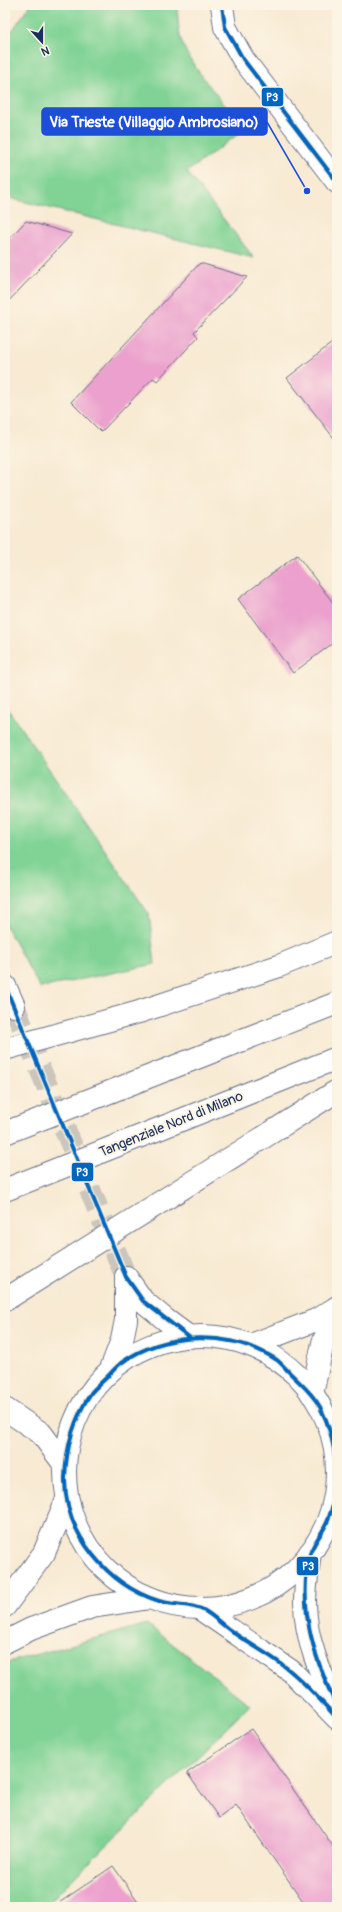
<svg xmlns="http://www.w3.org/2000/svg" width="342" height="1912" viewBox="0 0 342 1912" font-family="Pangolin,sans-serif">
  <rect width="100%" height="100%" fill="#fcf5e5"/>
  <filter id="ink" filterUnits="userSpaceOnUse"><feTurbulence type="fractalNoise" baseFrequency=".025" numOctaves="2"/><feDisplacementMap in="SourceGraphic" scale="8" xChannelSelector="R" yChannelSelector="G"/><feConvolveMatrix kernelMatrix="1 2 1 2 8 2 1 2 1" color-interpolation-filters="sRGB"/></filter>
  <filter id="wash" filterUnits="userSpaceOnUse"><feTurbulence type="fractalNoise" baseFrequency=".012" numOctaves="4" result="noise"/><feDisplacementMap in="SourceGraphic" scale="16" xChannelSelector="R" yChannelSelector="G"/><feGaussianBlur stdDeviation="0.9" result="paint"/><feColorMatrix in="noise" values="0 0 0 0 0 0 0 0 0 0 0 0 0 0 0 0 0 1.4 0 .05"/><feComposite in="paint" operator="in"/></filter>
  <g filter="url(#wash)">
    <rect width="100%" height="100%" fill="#f8ead3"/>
    <g fill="#80d394" stroke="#4e8179">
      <path d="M30,5H177C178,18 178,33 183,45C193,70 227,107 245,129L187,172L254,258L5,197V41Z"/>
      <path d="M5,705L149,914L155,964L40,988L5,925Z"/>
      <path d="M147,1624L250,1705L44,1907H5V1663Z"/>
    </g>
    <g id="blocks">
      <g fill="#eba0cd">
        <path d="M26,221L72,234L5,305V243Z"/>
        <path d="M200,263L247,277L194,332L198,337L157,381L153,378L101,432L71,402Z"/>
        <path d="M337,339V442L287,378Z"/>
        <path d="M297,555L337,608V640L293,673L238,599Z"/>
        <path d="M251,1729L337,1852V1907H307L236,1805L219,1818L187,1773Z"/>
        <path d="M113,1866L142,1907H53Z"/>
      </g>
    </g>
  </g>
  <g filter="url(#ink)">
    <use href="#blocks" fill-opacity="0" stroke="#687087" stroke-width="1"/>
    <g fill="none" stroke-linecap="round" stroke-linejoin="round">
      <path stroke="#ccc5bc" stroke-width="22" stroke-dasharray="22 11" stroke-linecap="butt" d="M14,1006L126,1277"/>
      <g stroke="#687087" stroke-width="24">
        <g id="minor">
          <path d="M222,5L225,27L243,59L337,182"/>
          <path d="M5,986L14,1006"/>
          <path d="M126,1277L143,1301L166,1320L189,1337"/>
          <path d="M111,1369L122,1340L126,1320V1277"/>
          <path d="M310,1553C308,1569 305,1586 305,1602C305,1640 321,1675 337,1707"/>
          <path d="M5,1606L44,1553L67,1499"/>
          <path d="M199,1608L291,1671L337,1718"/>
          <path d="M5,1642L31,1629L92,1607L150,1598"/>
        </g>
      </g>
      <g stroke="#687087" stroke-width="24">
        <g id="major">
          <circle cx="201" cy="1472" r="136"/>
          <path d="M251,1345L316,1320L336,1308"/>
          <path d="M312,1394L323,1343L337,1307"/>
        </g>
      </g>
      <g stroke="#687087" stroke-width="24">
        <g id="highway">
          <path d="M5,1049L139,1012L279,966L337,942"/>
          <path d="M5,1133L337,1003"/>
          <path d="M5,1190L337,1058"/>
          <path d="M5,1300L337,1091"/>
          <path d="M5,1409L41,1433L64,1464"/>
        </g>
      </g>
      <use href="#minor" stroke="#fff" stroke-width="22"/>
      <use href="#major" stroke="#fff" stroke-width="22"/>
      <use href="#highway" stroke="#fff" stroke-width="22"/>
      <g stroke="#fcf5e5" stroke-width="7">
        <g id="bus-1">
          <path d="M222,5L225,27L243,59L337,182"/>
          <path d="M5,986L126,1277L143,1301L189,1337"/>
          <path d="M337,1707C315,1661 298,1610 309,1558C311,1544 323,1534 328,1520C342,1485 337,1439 320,1407C313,1394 302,1385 292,1375C287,1370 282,1364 277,1360C231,1330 166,1331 121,1363C116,1367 111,1373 106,1378C101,1383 95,1388 91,1393C74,1418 66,1449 65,1478C64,1534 108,1585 159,1601C174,1606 192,1603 205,1611C215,1617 222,1625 231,1631C248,1643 267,1653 284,1666C304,1681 320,1700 337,1718"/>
        </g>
      </g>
      <use href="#bus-1" stroke="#0065bd" stroke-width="4"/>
    </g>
  </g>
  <g text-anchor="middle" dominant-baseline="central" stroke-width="4" stroke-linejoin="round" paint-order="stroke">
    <g font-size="14" fill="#1b2f5e" stroke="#fcf5e5">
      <text transform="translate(171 1124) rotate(-22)">Tangenziale Nord di Milano</text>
    </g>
  </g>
  <path fill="none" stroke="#1d4ed8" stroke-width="1.5" d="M307 191L267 122"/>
  <circle fill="#1d4ed8" stroke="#fcf5e5" stroke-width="1.5" cx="307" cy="191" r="4"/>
  <rect fill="#1d4ed8" stroke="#1d4ed8" stroke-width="1.5" x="42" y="108" width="225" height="27" rx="4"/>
  <g font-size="15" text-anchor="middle" font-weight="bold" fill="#fff">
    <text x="154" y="127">Via Trieste (Villaggio Ambrosiano)</text>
  </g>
  <g stroke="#fcf5e5" stroke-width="1.5">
    <rect x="261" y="87" width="23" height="20" rx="4" fill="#0065bd"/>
    <rect x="71" y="1162" width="23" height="20" rx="4" fill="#0065bd"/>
    <rect x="296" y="1556" width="23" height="20" rx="4" fill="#0065bd"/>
  </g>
  <g font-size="11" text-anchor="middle" font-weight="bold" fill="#fff">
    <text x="272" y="101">P3</text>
    <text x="82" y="1176">P3</text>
    <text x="308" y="1570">P3</text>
  </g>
  <rect width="342" height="1912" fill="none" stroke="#fcf5e5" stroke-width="20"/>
  <g transform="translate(42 42) rotate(159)" stroke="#fcf5e5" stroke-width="3" paint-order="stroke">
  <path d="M0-3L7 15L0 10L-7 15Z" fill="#1b2f5e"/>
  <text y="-6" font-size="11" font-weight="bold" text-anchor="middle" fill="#1b2f5e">N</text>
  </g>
</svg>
